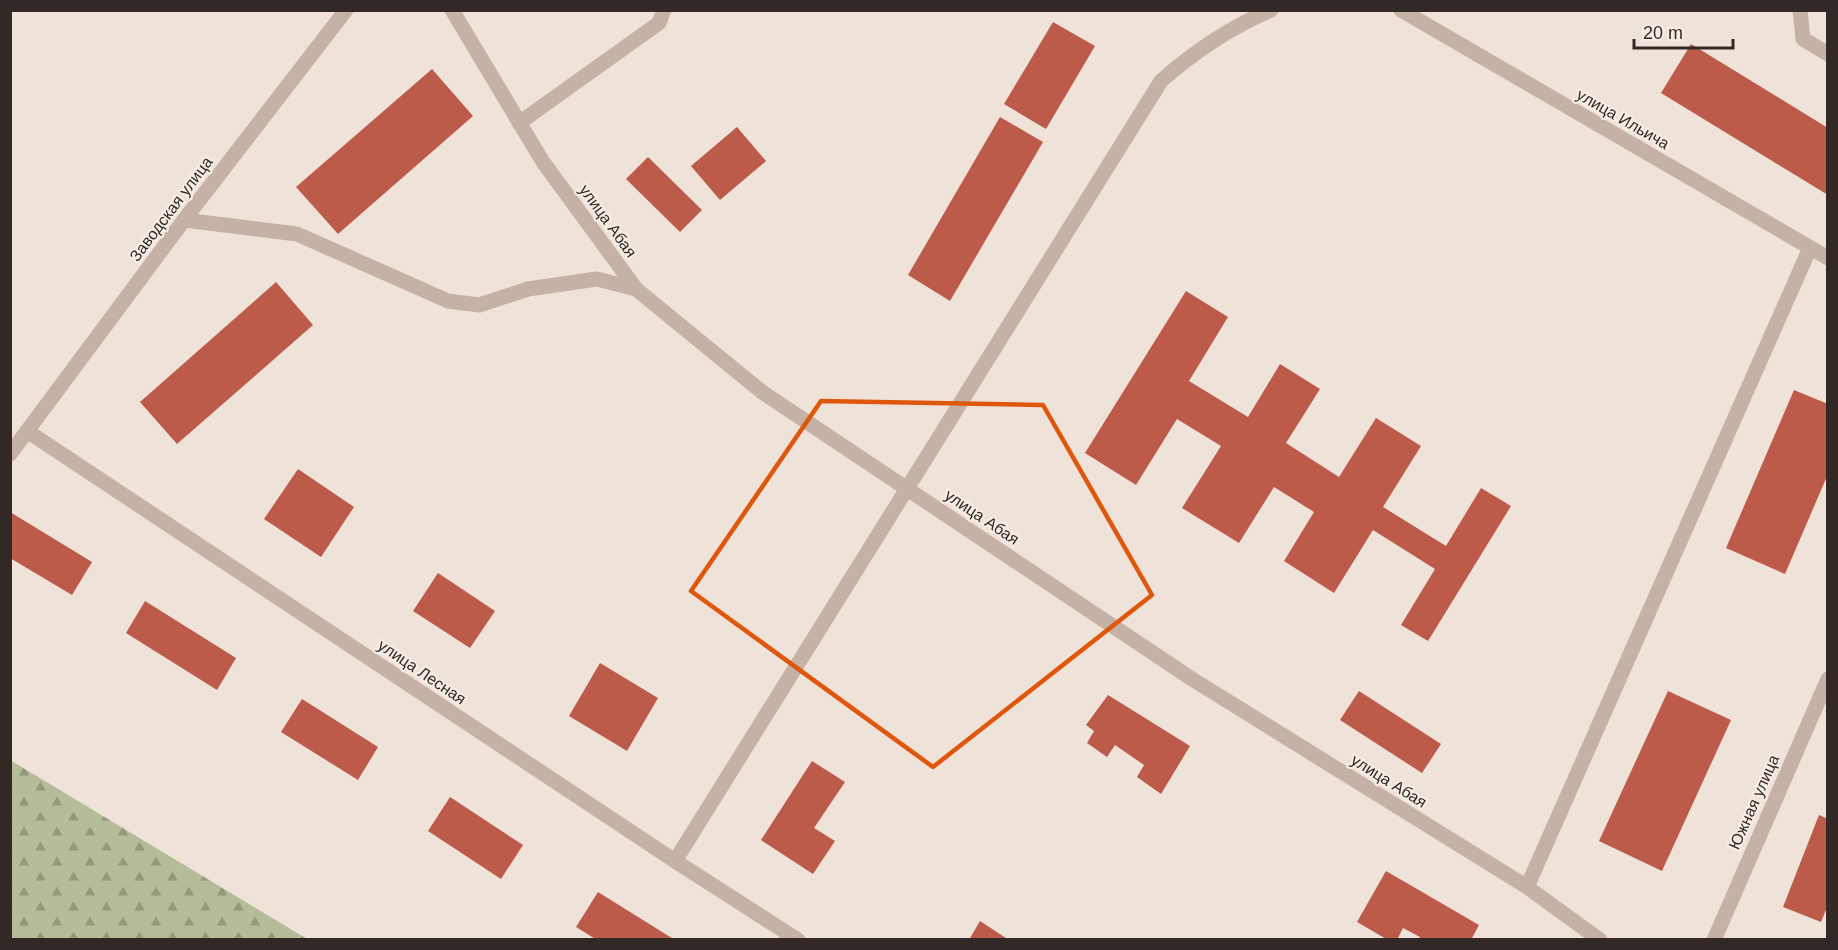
<svg xmlns="http://www.w3.org/2000/svg" width="1838" height="950" viewBox="0 0 1838 950" font-family="Helvetica,sans-serif">
  <defs>
    <pattern id="forest-firs" width="22" height="20" patternUnits="userSpaceOnUse" patternTransform="scale(1.5)"><rect width="22" height="20" fill="#b4bc9a"/><path d="M5 1l3.5 6h-7zM16 11l3.5 6h-7z" fill="#93997d"/></pattern>
  </defs>
  <rect width="100%" height="100%" fill="#efe2d9"/>
  <path fill="url(#forest-firs)" d="M10,760L307,939H11Z"/>
  <g fill="#bc5b49">
    <path d="M1053,22L1095,46L1046,129L1004,104Z"/>
    <path d="M1691,44L1828,128V195L1661,93Z"/>
    <path d="M432,69L473,116L338,234L296,187Z"/>
    <path d="M1000,117L1043,142L950,301L908,275Z"/>
    <path d="M737,127L766,161L720,200L691,166Z"/>
    <path d="M648,157L702,210L680,232L626,179Z"/>
    <path d="M276,282L313,325L177,444L140,402Z"/>
    <path d="M1186,291L1228,317L1189,381L1248,417L1280,364L1320,389L1286,443L1339,477L1376,418L1421,446L1383,507L1446,546L1481,488L1511,506L1428,641L1401,625L1435,569L1373,530L1334,593L1284,561L1314,512L1274,487L1239,543L1182,508L1221,446L1177,419L1136,485L1085,453Z"/>
    <path d="M1794,390L1828,404V474L1785,574L1726,548Z"/>
    <path d="M298,469L354,507L321,557L264,519Z"/>
    <path d="M10,512L92,562L72,595L10,558Z"/>
    <path d="M438,573L495,611L470,648L413,611Z"/>
    <path d="M145,601L236,658L217,690L126,633Z"/>
    <path d="M600,663L658,698L627,751L569,716Z"/>
    <path d="M1359,691L1441,744L1422,773L1340,720Z"/>
    <path d="M1668,691L1731,720L1662,871L1599,841Z"/>
    <path d="M1108,695L1190,746L1161,794L1137,777L1144,765L1115,745L1107,757L1087,743L1094,731L1086,725Z"/>
    <path d="M302,699L378,747L358,780L281,732Z"/>
    <path d="M812,761L845,782L814,828L835,841L813,874L761,840Z"/>
    <path d="M450,797L523,845L501,879L428,831Z"/>
    <path d="M1819,815L1828,819V905L1821,922L1783,907Z"/>
    <path d="M1386,871L1479,925L1471,940H1418L1420,937L1403,928L1397,940H1388L1357,922Z"/>
    <path d="M598,892L675,940H597L576,927Z"/>
    <path d="M980,921L1009,940H969Z"/>
  </g>
  <g fill="none" stroke-linecap="round" stroke-linejoin="round">
    <g stroke="#c5b1a6" stroke-width="15">
      <path d="M452,10L543,162L636,289L762,392L1192,679L1527,887L1600,940"/>
      <path d="M519,123L659,23L664,10"/>
      <path d="M10,454L184,220L346,10"/>
      <path d="M675,861L1161,81C1195,51 1229,28 1271,10"/>
      <path d="M1527,887L1810,248"/>
    </g>
    <g stroke="#c5b1a6" stroke-width="15">
      <path d="M1401,10L1828,258"/>
      <path d="M1800,10L1803,39L1828,54"/>
      <path d="M184,220L297,234L448,301L479,305L528,289L597,279L636,289"/>
      <path d="M27,431L675,861L798,940"/>
      <path d="M1714,940L1828,679"/>
    </g>
  </g>
  <path fill="none" stroke="#df570d" stroke-width="4.5" stroke-linejoin="round" d="M821,401L1043,405L1152,595L933,767L691,591Z"/>
  <g text-anchor="middle" dominant-baseline="central" stroke-width="4.5" stroke-linejoin="round" paint-order="stroke">
    <g font-size="16" fill="#322926" stroke="#f7ede4">
      <text transform="translate(1623 119) rotate(30)">улица Ильича</text>
      <text transform="translate(171 209) rotate(-53)">Заводская улица</text>
      <text transform="translate(608 221) rotate(54)">улица Абая</text>
      <text transform="translate(982 517) rotate(34)">улица Абая</text>
      <text transform="translate(422 672) rotate(34)">улица Лесная</text>
      <text transform="translate(1389 781) rotate(32)">улица Абая</text>
      <text transform="translate(1754 802) rotate(-66)">Южная улица</text>
    </g>
  </g>
  <rect width="1838" height="950" fill="none" stroke="#322926" stroke-width="24"/>
  <path d="M1634 39v9h99v-9" fill="none" stroke="#322926" stroke-width="3"/>
  <text x="1643" y="39" font-size="18" fill="#322926" stroke="#f7ede4" stroke-width="4.5" paint-order="stroke">20 m</text>
</svg>
